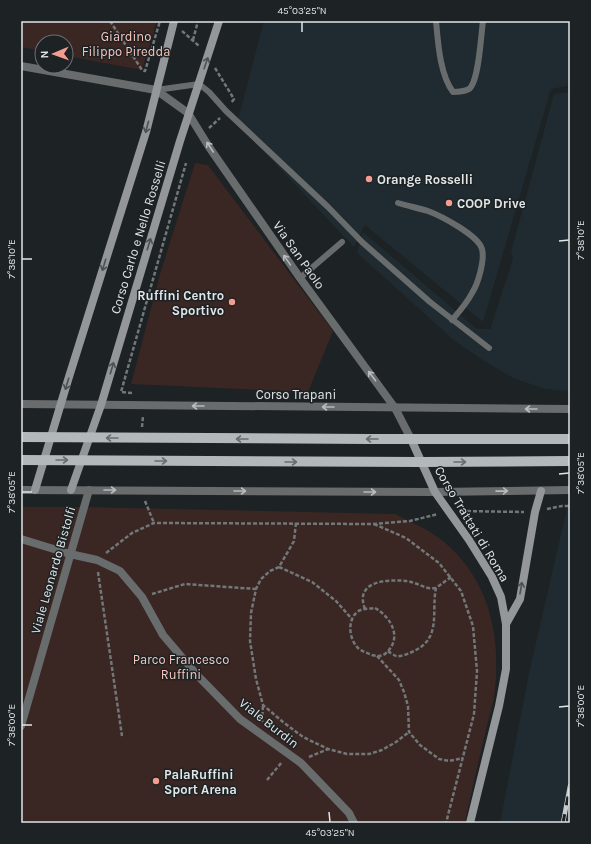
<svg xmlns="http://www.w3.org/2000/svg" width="591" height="844" viewBox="0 0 591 844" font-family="Karla,sans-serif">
  <rect width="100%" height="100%" fill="#1d2224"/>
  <g fill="#1f2b30">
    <path d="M264,21H570V75L567,86L551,89L483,322L365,225L354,247L237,123Z"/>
    <path d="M570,92V391L545,389L513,378L484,361L455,341L357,253L363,232L477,329H490L513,259L511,252L554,94Z"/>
    <path d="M570,495V823H500L529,673Z"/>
  </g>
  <g fill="#3a2623">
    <path d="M21,21H157L142,70L66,56V42H42V51L21,47Z"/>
    <path d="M195,163L208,165L333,331L308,392L131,384L160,274Z"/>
    <path d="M21,507H84L395,514C411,522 428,529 443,541C488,578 501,633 495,689C494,704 488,719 485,734C478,764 471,793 465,823H21Z"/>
  </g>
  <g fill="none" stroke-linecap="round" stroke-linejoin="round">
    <g stroke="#727778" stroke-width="2.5" stroke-dasharray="4 2" stroke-linecap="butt">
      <path d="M110,21L142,70L145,71L160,21"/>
      <path d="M182,31L199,46"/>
      <path d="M193,40L198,21"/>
      <path d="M215,68L234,99L231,103"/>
      <path d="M209,128L220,118"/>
      <path d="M132,393L121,392L186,163"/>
      <path d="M142,427L143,416"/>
      <path d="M145,501L154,523"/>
      <path d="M547,509L562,506H570"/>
      <path d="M461,511L524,512"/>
      <path d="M296,523L294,541L279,567L270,571L261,579L256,589L251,613L250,641L256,679L263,705L283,722L303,737L328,749L347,754H369L382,750L396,742L409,732"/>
      <path d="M374,524L406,538L439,563L461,591L473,626L477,671L474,714L446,823"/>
      <path d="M106,553L132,533L154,523L374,524L410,521L438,514"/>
      <path d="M279,567L312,582L336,601L352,619"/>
      <path d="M98,572L122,736"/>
      <path d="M152,594L185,584L256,589"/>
      <path d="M375,608C391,617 403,638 386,653C382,657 377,656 372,655C367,653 361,651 358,648C349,639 347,621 357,612C362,608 369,609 375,608Z"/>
      <path d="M365,609C354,581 387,579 406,581C417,582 425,590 436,588"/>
      <path d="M388,651C390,653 394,655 396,656C401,657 410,653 414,651C442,638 431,611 436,588L451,577"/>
      <path d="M377,656L399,680L404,692L408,706L409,732L420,745L439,759L449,761L463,758"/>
      <path d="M262,722L263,705"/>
      <path d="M309,757L328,749"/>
      <path d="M267,780L282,762"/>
    </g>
    <g stroke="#696c6d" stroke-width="6">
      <path d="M436,21C438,43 440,75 453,92C458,92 465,91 469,89C479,82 481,34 483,21"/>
      <path d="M156,90L199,84L209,92L226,111L328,207L362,242L430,302L489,348"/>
      <path d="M398,203C408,206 418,208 428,211C441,216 478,235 482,249C485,260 478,284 472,293C467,303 459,312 452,320"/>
      <path d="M300,278L342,242"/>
    </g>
    <g stroke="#696c6d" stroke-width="8">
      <path d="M21,66L156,90L188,113L209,147L300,278L395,408L411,439"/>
      <path d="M21,404L570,409"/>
      <path d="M21,490L435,492L570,490"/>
      <path d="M21,539L70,554L97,560L120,571L142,597L163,635L197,675L240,719L301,763L349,813L354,823"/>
      <path d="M21,726L89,490"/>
    </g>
    <g stroke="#939799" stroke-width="8">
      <path d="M411,439L435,492L469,540L492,577L501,597L506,624V669L499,706L470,823"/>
      <path d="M35,490L68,380L146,132L174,21"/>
      <path d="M71,490L101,405L180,141L219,21"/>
      <path d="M506,624L520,599L535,512L541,491"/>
    </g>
    <g stroke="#b3b9bb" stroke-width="10">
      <path d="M21,437L369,439H570"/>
      <path d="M21,460L421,462L570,461"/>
    </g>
    <g stroke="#c7cbcd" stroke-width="4.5">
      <path id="rail" d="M563,823L570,786"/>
    </g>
    <use href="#rail" stroke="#1d2224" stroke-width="3" stroke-dasharray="9" stroke-linecap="butt"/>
  </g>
  <defs><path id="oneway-shaft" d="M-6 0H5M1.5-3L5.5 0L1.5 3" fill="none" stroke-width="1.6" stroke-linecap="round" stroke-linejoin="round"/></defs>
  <g stroke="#4c5153">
    <use href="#oneway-shaft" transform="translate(206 63) rotate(-71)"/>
    <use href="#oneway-shaft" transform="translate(147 127) rotate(105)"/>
    <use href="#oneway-shaft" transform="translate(149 244) rotate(-73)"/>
    <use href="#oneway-shaft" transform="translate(104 265) rotate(107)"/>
    <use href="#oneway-shaft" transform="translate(112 368) rotate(-73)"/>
    <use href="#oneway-shaft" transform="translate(67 384) rotate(107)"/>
    <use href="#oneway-shaft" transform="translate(521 588) rotate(-80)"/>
  </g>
  <g stroke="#b7bbbc">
    <use href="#oneway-shaft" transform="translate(210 147) rotate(-123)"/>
    <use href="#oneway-shaft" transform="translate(287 260) rotate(-125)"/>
    <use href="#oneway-shaft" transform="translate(372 376) rotate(-127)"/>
    <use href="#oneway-shaft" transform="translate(198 406) rotate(-180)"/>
    <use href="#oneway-shaft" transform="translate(328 407) rotate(-180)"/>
    <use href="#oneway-shaft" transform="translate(531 409) rotate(-180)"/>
    <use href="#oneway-shaft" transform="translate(110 490)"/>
    <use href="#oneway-shaft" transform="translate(240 491)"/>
    <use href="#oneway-shaft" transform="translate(502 491) rotate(-1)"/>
    <use href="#oneway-shaft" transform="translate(370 492)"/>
  </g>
  <g stroke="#686e70">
    <use href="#oneway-shaft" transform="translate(112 438) rotate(-180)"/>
    <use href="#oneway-shaft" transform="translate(242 439) rotate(-180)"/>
    <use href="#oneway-shaft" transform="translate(372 439) rotate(-180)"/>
    <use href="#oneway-shaft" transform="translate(62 460)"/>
    <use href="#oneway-shaft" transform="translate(161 461)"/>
    <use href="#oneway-shaft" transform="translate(291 462)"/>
    <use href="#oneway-shaft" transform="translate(460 462)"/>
  </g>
  <path fill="none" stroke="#e1e5e6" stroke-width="1.5" d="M302,22V32M559,241L569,240M22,259H32M559,474L569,473M22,492H32M559,707L569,706M22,725H32M329,812L330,822"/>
  <g fill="#f59c91" stroke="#1d2224" stroke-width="1.5">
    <circle cx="369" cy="179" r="4"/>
    <circle cx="449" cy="203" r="4"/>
    <circle cx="232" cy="302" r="4"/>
    <circle cx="156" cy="781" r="4"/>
  </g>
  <g text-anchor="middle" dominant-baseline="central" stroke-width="3" stroke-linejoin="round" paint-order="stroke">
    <g font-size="13" fill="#fbc7bf" stroke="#1d2224">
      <text x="126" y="36">Giardino<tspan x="126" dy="15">Filippo Piredda</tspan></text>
      <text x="181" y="659">Parco Francesco<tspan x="181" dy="15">Ruffini</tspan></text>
    </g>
    <g font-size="13" font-weight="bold" fill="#e1e5e6" stroke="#1d2224" text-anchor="start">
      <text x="377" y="179">Orange Rosselli</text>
      <text x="457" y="203">COOP Drive</text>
      <text x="224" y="295" text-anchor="end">Ruffini Centro<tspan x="224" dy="15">Sportivo</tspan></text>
      <text x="164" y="774">PalaRuffini<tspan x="164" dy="15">Sport Arena</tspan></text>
    </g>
    <g font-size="13" fill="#e1e5e6" stroke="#1d2224">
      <text transform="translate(138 237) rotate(-73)">Corso Carlo e Nello Rosselli</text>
      <text transform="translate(299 255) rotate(55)">Via San Paolo</text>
      <text x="296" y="394">Corso Trapani</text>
      <text transform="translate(472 524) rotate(59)">Corso Trattati di Roma</text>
      <text transform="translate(53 570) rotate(-74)">Viale Leonardo Bistolfi</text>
      <text transform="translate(269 723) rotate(38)">Viale Burdin</text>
    </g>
  </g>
  <rect width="591" height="844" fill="none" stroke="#1d2224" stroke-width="44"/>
  <g transform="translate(54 54) rotate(268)"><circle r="19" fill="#1d2224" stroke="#6b7072"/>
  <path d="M0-3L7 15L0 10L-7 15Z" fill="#f59c91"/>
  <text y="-6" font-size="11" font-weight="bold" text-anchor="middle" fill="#e1e5e6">N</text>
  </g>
  <rect x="22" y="22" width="547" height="800" fill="none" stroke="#e1e5e6" stroke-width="1.5"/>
  <g font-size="10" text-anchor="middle" fill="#e1e5e6">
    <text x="302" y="14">45°03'25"N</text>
    <text transform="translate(580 240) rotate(-90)" y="4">7°38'10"E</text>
    <text transform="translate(11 259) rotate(-90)" y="4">7°38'10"E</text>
    <text transform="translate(580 473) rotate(-90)" y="4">7°38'05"E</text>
    <text transform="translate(11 492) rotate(-90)" y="4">7°38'05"E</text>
    <text transform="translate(580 706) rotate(-90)" y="4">7°38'00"E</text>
    <text transform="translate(11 725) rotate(-90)" y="4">7°38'00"E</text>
    <text x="330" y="836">45°03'25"N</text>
  </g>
</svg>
